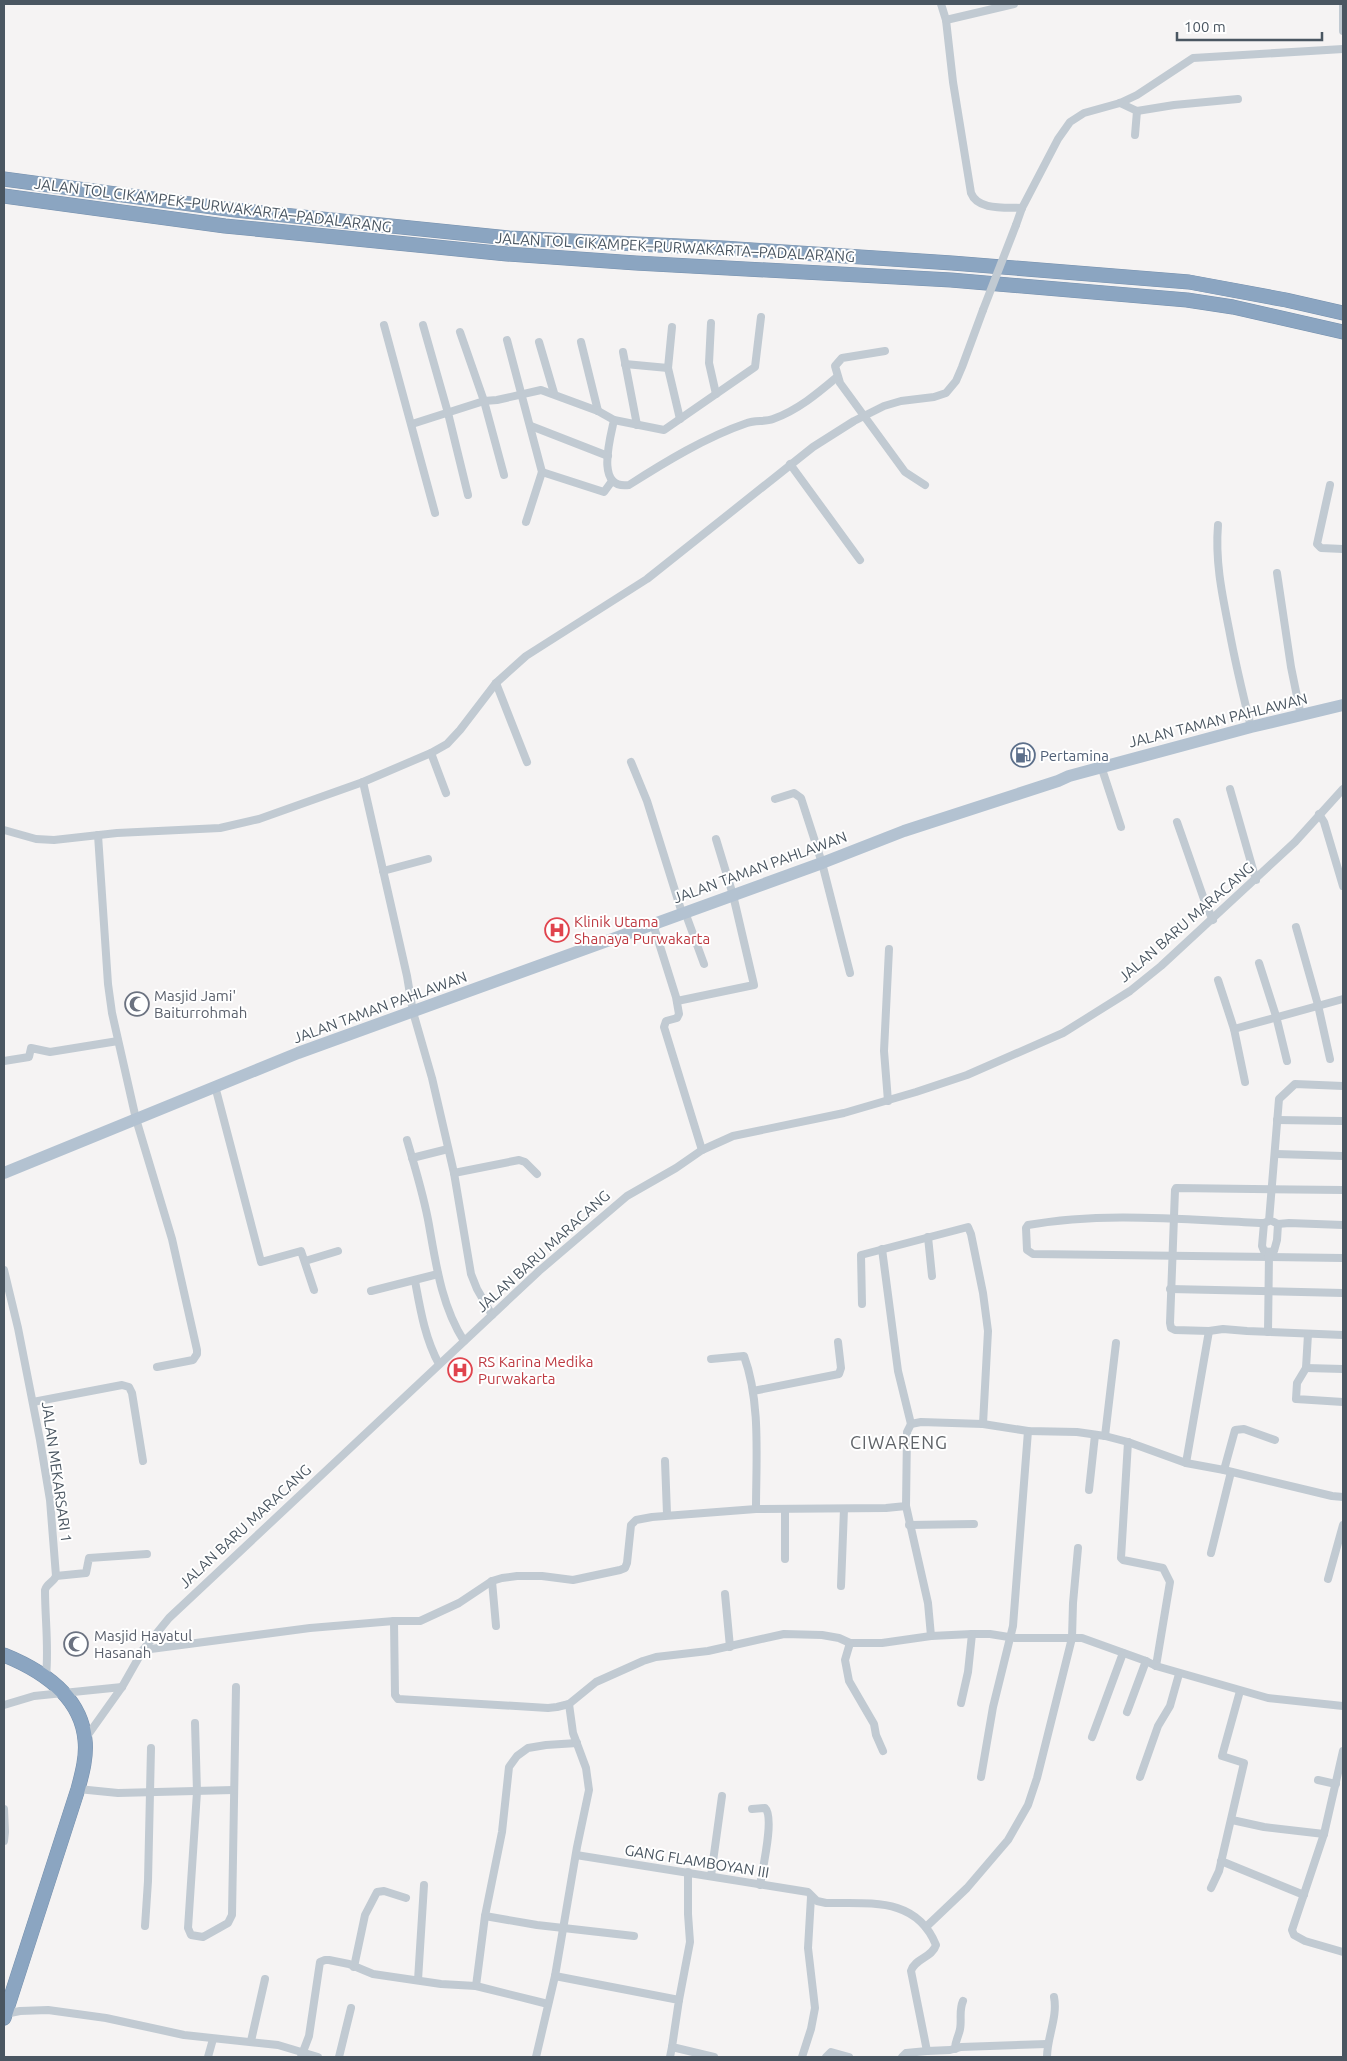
<svg xmlns="http://www.w3.org/2000/svg" width="1347" height="2061" viewBox="0 0 1347 2061" font-family="Ubuntu,sans-serif">
  <rect width="100%" height="100%" fill="#f5f3f3"/>
  <g fill="none" stroke-linecap="round" stroke-linejoin="round">
    <g stroke="#7690ad" stroke-width="15">
      <g id="highway">
        <path d="M4,179L235,210L509,238L723,248L952,263L1189,282L1286,300L1343,313"/>
        <path d="M4,196L225,226L507,254L636,263L951,280L1187,300L1233,307L1343,332"/>
        <path d="M4,1655C41,1670 81,1695 85,1740C87,1756 82,1774 78,1789L4,2018"/>
      </g>
    </g>
    <g stroke="#c1cad2" stroke-width="8">
      <path d="M941,4L946,20L953,82L971,193C978,211 1006,207 1022,208"/>
      <path d="M1343,4V31"/>
      <path d="M946,20L1014,4"/>
      <path d="M1120,103L1137,111L1174,105L1238,99"/>
      <path d="M1135,135L1137,111"/>
      <path d="M1016,225L1022,208L1058,139L1070,122L1084,113L1120,103L1137,95L1193,58L1343,49"/>
      <path d="M711,323L709,363L716,394"/>
      <path d="M384,325L435,513"/>
      <path d="M423,325L448,413L468,495"/>
      <path d="M672,327L668,368L680,419"/>
      <path d="M460,332L484,401L504,475"/>
      <path d="M507,340L542,472L526,522"/>
      <path d="M539,342L554,393"/>
      <path d="M581,342L598,411"/>
      <path d="M885,351L842,358L835,366L840,383L905,472L925,485"/>
      <path d="M623,352L637,425"/>
      <path d="M625,364L668,368"/>
      <path d="M614,420L664,430L755,367L761,317"/>
      <path d="M412,424L484,401L497,400L541,390L598,411L614,420C610,439 595,490 629,485C665,462 706,437 747,423C755,420 765,422 773,419C798,410 818,393 837,377"/>
      <path d="M531,426L608,456"/>
      <path d="M790,464L860,560"/>
      <path d="M542,472L604,492L612,481"/>
      <path d="M1330,485L1317,544L1321,548L1343,549"/>
      <path d="M1218,525C1215,561 1222,594 1229,629C1235,662 1243,695 1251,727"/>
      <path d="M1277,573L1291,667L1301,716"/>
      <path d="M496,683L527,762"/>
      <path d="M431,753L446,793"/>
      <path d="M631,762L647,801L682,913"/>
      <path d="M1101,766L1121,827"/>
      <path d="M363,782L407,976L413,1012L432,1078L454,1173L471,1274L477,1289L492,1315"/>
      <path d="M1230,789L1256,880"/>
      <path d="M775,799L794,793L801,798L822,863L850,973"/>
      <path d="M1319,814L1324,822L1343,886"/>
      <path d="M1177,822L1206,905L1213,920"/>
      <path d="M4,830L36,839L54,840L117,833L220,828L259,819L363,782L431,753L447,744L460,730L496,683L526,656L647,579L813,447L854,421L884,406L901,401L934,397L946,393L956,381L962,367L983,310"/>
      <path d="M98,835L108,984L112,1013L136,1119L172,1239L197,1350V1354L193,1360L157,1367"/>
      <path d="M383,871L428,859"/>
      <path d="M685,912L704,964"/>
      <path d="M653,924L676,997L679,1014L677,1018L666,1021L664,1027L702,1150"/>
      <path d="M1296,927L1318,1005L1330,1059"/>
      <path d="M1259,963L1276,1016L1287,1061"/>
      <path d="M1218,980L1234,1029L1245,1082"/>
      <path d="M677,1001L754,985L733,895L716,839"/>
      <path d="M1234,1029L1343,999"/>
      <path d="M4,1061L29,1057L31,1048L50,1052L118,1041"/>
      <path d="M215,1086L261,1262L301,1251L314,1290"/>
      <path d="M888,1101L884,1051L889,949"/>
      <path d="M1277,1120L1343,1121"/>
      <path d="M407,1140C415,1168 424,1196 429,1225C436,1265 442,1307 464,1341"/>
      <path d="M1276,1154L1343,1156"/>
      <path d="M412,1158L448,1149"/>
      <path d="M454,1173L519,1160L525,1162L537,1174"/>
      <path d="M1343,1190L1176,1188L1175,1190L1170,1323L1171,1328L1175,1330L1209,1331L1223,1329L1247,1331L1343,1335"/>
      <path d="M1264,1223C1187,1220 1105,1211 1028,1225L1026,1228L1027,1250L1033,1254L1343,1258"/>
      <path d="M1278,1224L1289,1223L1343,1225"/>
      <path d="M928,1237L932,1276"/>
      <path d="M882,1249L898,1371L911,1424"/>
      <path d="M1269,1252L1264,1251L1262,1246L1264,1223L1269,1221L1279,1099L1295,1084L1343,1086"/>
      <path d="M1269,1252L1274,1251L1277,1240L1278,1224L1274,1222"/>
      <path d="M305,1261L338,1251"/>
      <path d="M4,1270L18,1328L40,1440L50,1500L56,1576C54,1582 47,1583 45,1590C45,1619 49,1647 46,1676"/>
      <path d="M415,1281C420,1308 425,1339 439,1364"/>
      <path d="M1170,1289L1343,1293"/>
      <path d="M371,1291L438,1274"/>
      <path d="M862,1304L861,1255L968,1227L971,1234L983,1293L988,1331L983,1424"/>
      <path d="M1268,1332L1269,1254"/>
      <path d="M1308,1334L1306,1368L1297,1383L1296,1399L1343,1402"/>
      <path d="M711,1359L744,1356C761,1402 756,1460 756,1509"/>
      <path d="M1306,1368L1343,1369"/>
      <path d="M753,1391L839,1374L841,1368L838,1342"/>
      <path d="M33,1402L122,1385L129,1387L132,1393L143,1461"/>
      <path d="M1105,1436L1116,1343"/>
      <path d="M1128,1442L1121,1558L1123,1560L1163,1568L1170,1582L1156,1666"/>
      <path d="M665,1461L667,1514"/>
      <path d="M1186,1463L1209,1331"/>
      <path d="M1224,1470L1235,1430L1244,1429L1275,1440"/>
      <path d="M1089,1490L1095,1435"/>
      <path d="M906,1506L928,1603L931,1636"/>
      <path d="M909,1525L974,1524"/>
      <path d="M1211,1553L1231,1472"/>
      <path d="M785,1559V1509"/>
      <path d="M56,1576L86,1573L89,1558L147,1554"/>
      <path d="M1328,1579L1343,1525"/>
      <path d="M492,1581L496,1626"/>
      <path d="M841,1586L844,1509"/>
      <path d="M725,1594L730,1647"/>
      <path d="M394,1621L395,1695L398,1699L548,1708L557,1707L569,1704L596,1682L643,1661L656,1657L708,1651L784,1634L822,1635L839,1638L850,1643H882L931,1636L972,1634H990L1015,1638H1082L1146,1661L1156,1666L1268,1698L1343,1706"/>
      <path d="M850,1643L845,1660L849,1681L874,1724L876,1735L883,1751"/>
      <path d="M143,1650L310,1628L394,1621H420L459,1603L492,1581L502,1578L517,1576H542L573,1580L620,1570L625,1568L627,1563L631,1525L636,1520L652,1517L756,1509L886,1508L906,1506L907,1432L911,1424L921,1422L983,1424L1028,1431L1077,1432L1105,1436L1128,1442L1186,1463L1224,1470L1332,1496L1343,1497"/>
      <path d="M961,1703L968,1672L972,1634"/>
      <path d="M4,1705L34,1696L122,1687"/>
      <path d="M1127,1712L1146,1661"/>
      <path d="M195,1723L197,1792L188,1928L191,1935L203,1937L228,1923L232,1915L236,1687"/>
      <path d="M1092,1737L1123,1653"/>
      <path d="M85,1739L122,1687L143,1650L169,1618L539,1271L627,1196L676,1168L702,1150L733,1136L844,1113L916,1092L967,1075L1063,1033L1130,991L1161,966L1295,842L1343,789"/>
      <path d="M1343,1751L1324,1834L1292,1930L1294,1935L1305,1941L1343,1952"/>
      <path d="M981,1777L993,1707L1013,1626L1028,1431"/>
      <path d="M1140,1777L1158,1726L1170,1706L1179,1674"/>
      <path d="M1318,1780L1336,1784"/>
      <path d="M78,1789L118,1793L233,1790"/>
      <path d="M4,1809L5,1832L4,1841"/>
      <path d="M752,1809L765,1808C775,1817 762,1871 760,1885"/>
      <path d="M1232,1820L1264,1827L1324,1834"/>
      <path d="M576,1855L808,1892L817,1901L826,1903C869,1904 916,1896 936,1945C932,1958 915,1958 911,1971L927,2051L906,2053L902,2057"/>
      <path d="M1221,1861L1304,1895"/>
      <path d="M711,1876L722,1796"/>
      <path d="M1211,1888L1219,1871L1244,1763L1222,1756L1240,1691"/>
      <path d="M485,1916L537,1925L634,1936"/>
      <path d="M145,1926L148,1881L151,1748"/>
      <path d="M926,1927L967,1888L1008,1840L1028,1805L1037,1778L1072,1638L1073,1603L1078,1548"/>
      <path d="M354,1967L365,1915L377,1892L384,1891L406,1898"/>
      <path d="M555,1976L679,2000L672,2047L714,2057"/>
      <path d="M418,1980L424,1885"/>
      <path d="M476,1986L485,1916L502,1832L509,1767L517,1756L528,1748L546,1745L577,1743"/>
      <path d="M679,2000L690,1942L688,1914V1872"/>
      <path d="M5,2014L20,2011L48,2010L106,2018L184,2035L278,2045L318,2057"/>
      <path d="M251,2041L265,1979"/>
      <path d="M955,2049C955,2042 957,2040 959,2033C963,2023 958,2012 963,2001"/>
      <path d="M927,2051L950,2050L961,2047L1047,2044"/>
      <path d="M208,2057L213,2039"/>
      <path d="M301,2057L309,2036L320,1962L325,1960H329L349,1964L373,1974L441,1984L476,1986L548,2004"/>
      <path d="M339,2057L351,2008"/>
      <path d="M536,2057L555,1976L577,1847L589,1790L586,1768L573,1733L569,1704"/>
      <path d="M670,2057L672,2047"/>
      <path d="M802,2057L811,2029L815,2008L808,1948L811,1897"/>
      <path d="M826,2057L831,2052L849,2057"/>
      <path d="M1047,2057C1047,2037 1058,2017 1054,1997"/>
    </g>
    <path stroke="#b3c2d1" stroke-width="12" d="M4,1173L298,1053L822,863L904,831L1058,781L1069,776L1251,727L1343,705"/>
    <use href="#highway" stroke="#8ba5c1" stroke-width="14"/>
    <path stroke="#c1cad2" stroke-width="8" d="M983,310L1016,225"/>
  </g>
  <defs>
    <g id="fuel-ring" transform="scale(1.25)"><circle r="9.5" fill="#fff" stroke="#5c6f8a" stroke-width="1.5"/><path d="M-5.5-6h7V0h2V4h1.3V-2.5L3-4.5l.8-.8L6-3V5H2.5V1h-1V6h-7ZM-4.2-4.7v3.2H.2V-4.7Z" fill="#5c6f8a"/></g>
    <g id="hospital-ring" transform="scale(1.25)"><circle r="9.5" fill="#fff" stroke="#e0444e" stroke-width="1.5"/><path d="M-5-5h3v3.5h4V-5h3V5h-3V1.5h-4V5h-3Z" fill="#e0444e"/></g>
    <g id="mosque-ring" transform="scale(1.25)"><circle r="9.5" fill="#fff" stroke="#6b7280" stroke-width="1.5"/><path d="M3.5-4.9A6 6 0 1 0 3.5 4.9A5 5 0 1 1 3.5-4.9Z" fill="#6b7280"/></g>
  </defs>
  <g fill-rule="evenodd">
    <use href="#fuel-ring" x="1023" y="755"/>
    <use href="#hospital-ring" x="557" y="930"/>
    <use href="#mosque-ring" x="137" y="1004"/>
    <use href="#hospital-ring" x="460" y="1370"/>
    <use href="#mosque-ring" x="76" y="1644"/>
  </g>
  <g text-anchor="middle" dominant-baseline="central" stroke-width="4" stroke-linejoin="round" paint-order="stroke">
    <g font-size="15" fill="#4a5661" stroke="#fff">
      <text transform="translate(213 205) rotate(7)">JALAN TOL CIKAMPEK–PURWAKARTA–PADALARANG</text>
      <text transform="translate(675 247) rotate(3)">JALAN TOL CIKAMPEK–PURWAKARTA–PADALARANG</text>
      <text transform="translate(1218 720) rotate(-14)">JALAN TAMAN PAHLAWAN</text>
      <text transform="translate(760 867) rotate(-20)">JALAN TAMAN PAHLAWAN</text>
      <text transform="translate(1186 922) rotate(-41)">JALAN BARU MARACANG</text>
      <text transform="translate(380 1007) rotate(-20)">JALAN TAMAN PAHLAWAN</text>
      <text transform="translate(543 1251) rotate(-42)">JALAN BARU MARACANG</text>
      <text transform="translate(57 1472) rotate(82)">JALAN MEKARSARI 1</text>
      <text transform="translate(245 1526) rotate(-43)">JALAN BARU MARACANG</text>
      <text transform="translate(697 1861) rotate(9)">GANG FLAMBOYAN III</text>
    </g>
    <g font-size="15" fill="#4e5e75" stroke="#fff" text-anchor="start">
      <text x="1040" y="755">Pertamina</text>
    </g>
    <g font-size="15" fill="#be3a42" stroke="#fff" text-anchor="start">
      <text x="574" y="921">Klinik Utama<tspan x="574" dy="17">Shanaya Purwakarta</tspan></text>
      <text x="478" y="1361">RS Karina Medika<tspan x="478" dy="17">Purwakarta</tspan></text>
    </g>
    <g font-size="15" fill="#5b616d" stroke="#fff" text-anchor="start">
      <text x="154" y="995">Masjid Jami'<tspan x="154" dy="17">Baiturrohmah</tspan></text>
      <text x="94" y="1635">Masjid Hayatul<tspan x="94" dy="17">Hasanah</tspan></text>
    </g>
    <g font-size="18" letter-spacing="1" fill="#5f6368" stroke="#fff">
      <text x="899" y="1442">CIWARENG</text>
    </g>
  </g>
  <rect width="1347" height="2061" fill="none" stroke="#4a5661" stroke-width="10"/>
  <path d="M1177 32v8h145v-8" fill="none" stroke="#4a5661" stroke-width="2.5"/>
  <text x="1184" y="32" font-size="15" fill="#4a5661" stroke="#ffffff" stroke-width="4" paint-order="stroke">100 m</text>
</svg>
